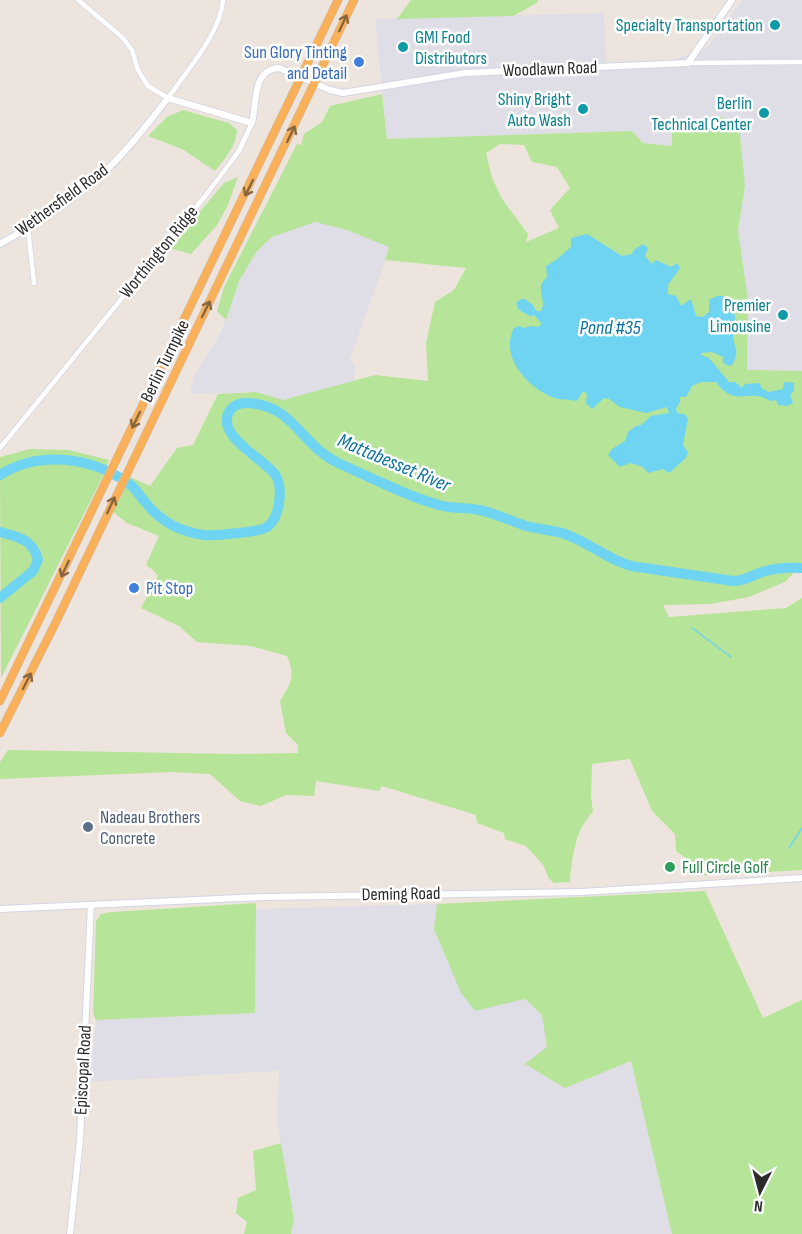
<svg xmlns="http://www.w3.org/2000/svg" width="802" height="1234" viewBox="0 0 802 1234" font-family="'Sofia Sans Condensed',sans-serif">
  <rect width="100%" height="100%" fill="#ede5dd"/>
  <g fill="#dfdde5">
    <path d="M742,0H802V371L747,370L748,299L738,231L745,186L722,117L704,128H672V146L643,143L632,131L387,139L375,19L604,13L606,62L672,60L707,48Z"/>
    <path d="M315,222L347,230L390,247L350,359L355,366L354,381L283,400L256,392L190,394L194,377L221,332L239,281L257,251L272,237Z"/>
    <path d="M437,904L434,929L525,999L542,1015L547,1047L526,1065L565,1088L631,1061L672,1234H291L294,1218L277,1120L279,1071L89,1082L96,1020L255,1013L256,909Z"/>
  </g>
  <g fill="#b6e498" fill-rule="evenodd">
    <path d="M411,0H538L537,3L513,16L397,19Z"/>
    <path d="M382,94L387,139L632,131L643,143L672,146V128L704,127L722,117L739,125L745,186L738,231L748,299L747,370L802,371V564L785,582L749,597L710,604L663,605L669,617L786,608L802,598V870L690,876V861L676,851L675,834L652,811L630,759L592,764L591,796L593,812C575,829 572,858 570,882L554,883L549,879L543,865L526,846L505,839L504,833L477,823L476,815L382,786L379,791L316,781L314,796L286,795L261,806L240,801L210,774L172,772L0,779V762L8,750L234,754L298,753V745L286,733L280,701C292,683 295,676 287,656L251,646L197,642L179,626L141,608L158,576L153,570L146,565L159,536L127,523L112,511L130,477L150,486L177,448L193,445L218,394L256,392L283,400L375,375L428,381L426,343L435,302L454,290L466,268L385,260L389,247L347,230L315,222L272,237L257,251L239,281L226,320L217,311L224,287L297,144L301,145L304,134L322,122L330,106ZM500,144L524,145L532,162L557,167L570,188L550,210L559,228L526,242L528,234L502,199L492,178L486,153Z"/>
    <path d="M183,110L229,123L237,130C236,147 225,158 215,171L182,149L148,136L167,117Z"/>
    <path d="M238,177L228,205L217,225L191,254L169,248L224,183Z"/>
    <path d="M30,449L69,450L109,460L103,476L1,678L0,457Z"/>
    <path d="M705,891L763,1018L802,1000V1234H672L631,1061L565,1088L525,1064L547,1047L542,1015L525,999L475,1011L461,993L434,929L437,904Z"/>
    <path d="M256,903L255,1013L96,1020L93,1013L96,921L101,914L112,912Z"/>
    <path d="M281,1143L294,1219L291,1234H244L247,1222L236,1213L238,1198L256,1190L253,1151Z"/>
  </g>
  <path fill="#6ed4f1" d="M587,234L622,256L632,254L634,250L643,244L648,248L645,256L652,264L656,260L671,267L677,263L680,268L668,285V294L676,296L681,306L691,299L696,316L703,317L709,312V300L717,296H723L730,311L735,315C736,322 733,328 733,335C734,350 740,347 733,364L729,366L723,363V357L712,352L701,353V355L709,358L729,382H735L742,388L745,384L760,383L761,388L769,392L783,389L784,382L794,383V391L790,394L793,403L787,406L778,405L776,400L770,401C750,387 735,409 716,382H701L692,386L686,397H680V402L676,408L677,413L684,414L688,418L683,445L688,452L686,458L669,473L663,469L648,473L643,467L630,463L620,467L608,455L612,449L625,441L628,432L636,426L641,425L651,416L669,413L667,407L646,413L620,407L609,399L604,398L592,409L586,403L587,394L583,391L577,401C570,399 560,400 554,398C528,388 499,357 514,328L520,326L523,328L532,326L538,327L542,324L534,315L530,316L519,310L516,303L521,299H525L533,305L536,311H541C548,298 533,290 547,277L546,266L556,260L571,247V238Z"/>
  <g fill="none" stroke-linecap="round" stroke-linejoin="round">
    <g stroke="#6ed4f1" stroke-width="1.5">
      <path d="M692,628L731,657"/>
      <path d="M789,848L802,828"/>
    </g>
    <g stroke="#6ed4f1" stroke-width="10">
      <path d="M0,475C39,450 91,457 128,483C136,488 140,497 146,503C161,522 181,532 204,535C214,536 260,532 267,527C280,518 283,489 276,476C267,460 213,436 230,410C234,405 240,403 246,403C294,404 300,445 338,463C370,477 406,496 439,505C452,509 466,507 479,510C495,513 511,521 526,526C538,529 550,530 562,533C587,541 607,559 631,566L733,581C744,581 751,576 762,572C775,568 788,567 802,568"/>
      <path d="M0,532C18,537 33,539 38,560L33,571L0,598"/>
    </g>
    <g stroke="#d2d6e4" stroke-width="6">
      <g id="minor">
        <path d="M78,0L122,37L132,50L138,70L148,86L168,98C187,70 220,35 223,0"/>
        <path d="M688,63L802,62"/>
        <path d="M28,229L34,283"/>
        <path d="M0,448L206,195L239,151L252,123"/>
      </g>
    </g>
    <g stroke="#d2d6e4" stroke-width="8">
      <g id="tertiary">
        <path d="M0,244C32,226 65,206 93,182C122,158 145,127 168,98L252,123C257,103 252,69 279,68L330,90L343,93L465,73L688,63L732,0"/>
        <path d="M0,909L264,897L582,892L802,878"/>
        <path d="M70,1234L80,1140L91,905"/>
      </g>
    </g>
    <g stroke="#c4c4c4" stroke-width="9">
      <g id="trunk">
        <path d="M0,701L338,0"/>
        <path d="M0,733L55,624L354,0"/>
      </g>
    </g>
    <use href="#minor" stroke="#fff" stroke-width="4.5"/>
    <use href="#tertiary" stroke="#fff" stroke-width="6"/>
    <use href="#trunk" stroke="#f9b059" stroke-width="8"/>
  </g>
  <defs><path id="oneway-shaft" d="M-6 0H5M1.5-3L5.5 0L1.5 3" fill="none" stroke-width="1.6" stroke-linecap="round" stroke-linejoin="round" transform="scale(1.5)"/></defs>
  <g stroke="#886740">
    <use href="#oneway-shaft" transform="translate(343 23) rotate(-65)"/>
    <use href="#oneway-shaft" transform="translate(291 134) rotate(-64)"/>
    <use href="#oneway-shaft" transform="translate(249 188) rotate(116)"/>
    <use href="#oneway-shaft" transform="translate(206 309) rotate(-64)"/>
    <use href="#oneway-shaft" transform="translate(136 420) rotate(116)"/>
    <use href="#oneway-shaft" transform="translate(111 505) rotate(-65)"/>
    <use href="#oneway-shaft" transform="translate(65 569) rotate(115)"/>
    <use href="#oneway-shaft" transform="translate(27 681) rotate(-63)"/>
  </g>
  <g fill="#0f9aa8" stroke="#fff" stroke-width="2">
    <circle cx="775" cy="25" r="6"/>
    <circle cx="403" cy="47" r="6"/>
    <circle cx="583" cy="109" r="6"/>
    <circle cx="764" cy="113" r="6"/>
    <circle cx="783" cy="315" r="6"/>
  </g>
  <g fill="#3f7fe0" stroke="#fff" stroke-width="2">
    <circle cx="359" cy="62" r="6"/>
    <circle cx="134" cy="588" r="6"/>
  </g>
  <circle fill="#5c6f8a" stroke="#fff" stroke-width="2" cx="88" cy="827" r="6"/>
  <circle fill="#2e9e5b" stroke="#fff" stroke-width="2" cx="670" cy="867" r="6"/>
  <g text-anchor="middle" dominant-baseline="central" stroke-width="5" stroke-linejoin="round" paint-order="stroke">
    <g font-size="18" fill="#0d838f" stroke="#fff" text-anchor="end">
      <text x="763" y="25">Specialty Transportation</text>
      <text x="415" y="37" text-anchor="start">GMI Food<tspan x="415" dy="21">Distributors</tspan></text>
      <text x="571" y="99">Shiny Bright<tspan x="571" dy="21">Auto Wash</tspan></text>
      <text x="752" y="103">Berlin<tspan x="752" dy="21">Technical Center</tspan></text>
      <text x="771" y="305">Premier<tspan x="771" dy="21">Limousine</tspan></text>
    </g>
    <g font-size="18" fill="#366cbe" stroke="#fff" text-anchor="end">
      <text x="347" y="52">Sun Glory Tinting<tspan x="347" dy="21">and Detail</tspan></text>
      <text x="146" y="588" text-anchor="start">Pit Stop</text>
    </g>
    <g font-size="18" fill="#2b2b2b" stroke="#fff">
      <text transform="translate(550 69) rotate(-2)">Woodlawn Road</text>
      <text transform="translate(62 200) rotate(-36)">Wethersfield Road</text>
      <text transform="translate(159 252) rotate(-51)">Worthington Ridge</text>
      <text transform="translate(165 361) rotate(-64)">Berlin Turnpike</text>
      <text transform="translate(401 894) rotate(-1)">Deming Road</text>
      <text transform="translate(83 1070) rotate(-87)">Episcopal Road</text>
    </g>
    <g font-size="18" fill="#4e5e75" stroke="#fff" text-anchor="start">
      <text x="100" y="817">Nadeau Brothers<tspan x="100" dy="21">Concrete</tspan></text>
    </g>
    <g font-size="18" fill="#27864d" stroke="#fff" text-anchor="start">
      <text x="682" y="867">Full Circle Golf</text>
    </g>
    <g font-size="20" font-style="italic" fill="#0b739f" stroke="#fff">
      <text x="610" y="328">Pond #35</text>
      <text transform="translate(394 463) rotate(23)">Mattabesset River</text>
    </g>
  </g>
  <g transform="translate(760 1192) rotate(186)" stroke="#ffffff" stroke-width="4.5" paint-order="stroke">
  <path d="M0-4.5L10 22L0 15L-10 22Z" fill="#2b2b2b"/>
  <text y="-9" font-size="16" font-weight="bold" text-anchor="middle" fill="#2b2b2b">N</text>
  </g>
</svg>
